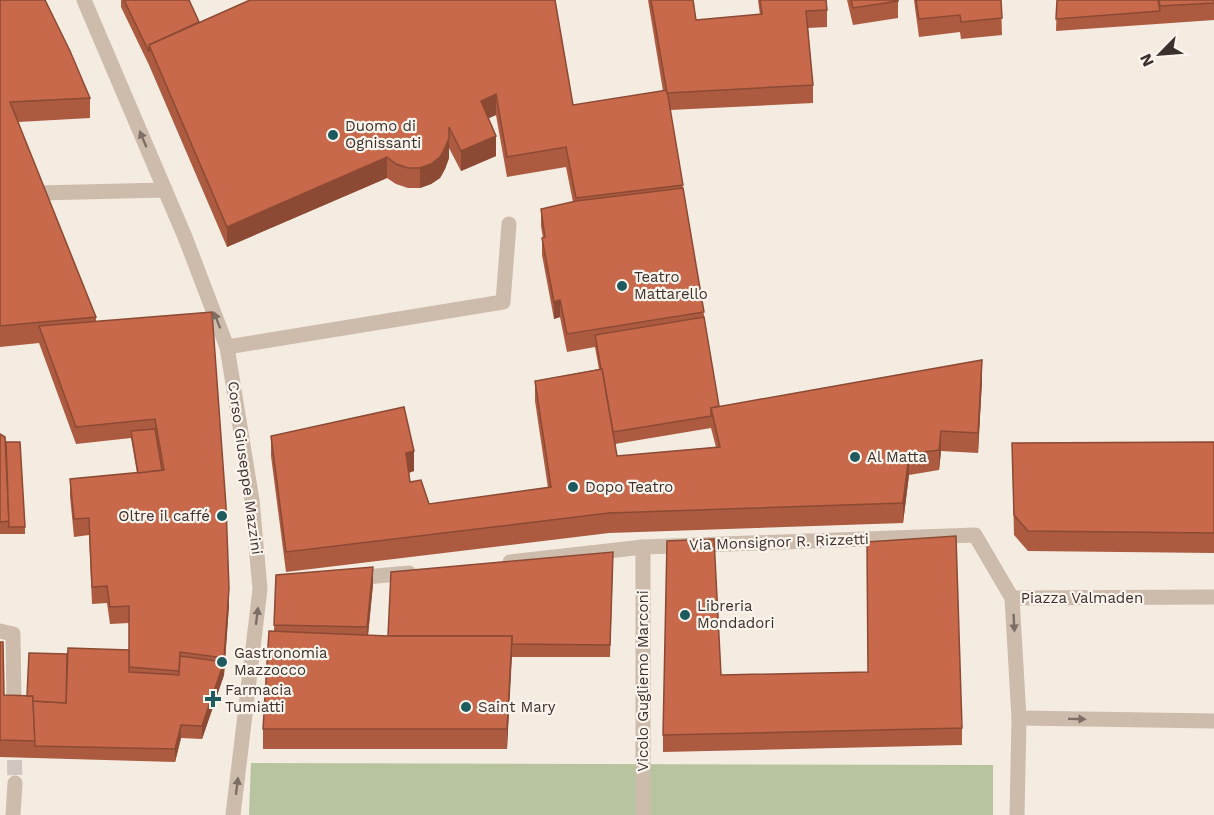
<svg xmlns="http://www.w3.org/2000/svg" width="1214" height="815" viewBox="0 0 1214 815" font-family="'Work Sans',sans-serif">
  <rect width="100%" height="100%" fill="#f4ebe1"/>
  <path fill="#b8c4a0" d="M251,763L993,765V815H249Z"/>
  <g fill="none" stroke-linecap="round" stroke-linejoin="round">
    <path stroke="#cfc6bd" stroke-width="15" stroke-dasharray="15 8" stroke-linecap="butt" d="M14,737L15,783"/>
    <g stroke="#cdbbac" stroke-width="15">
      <path d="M84,0L185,237L227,347L252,500L260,589L233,815"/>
      <path d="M38,193L165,190"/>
      <path d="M227,347L503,302L509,224"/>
      <path d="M643,547V815"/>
      <path d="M510,562L643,547L975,535L1012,598"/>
      <path d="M355,578L409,573"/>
      <path d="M0,631L13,634L14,704"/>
      <path d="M1019,718L1214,721"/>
      <path d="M13,815L15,783"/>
      <path d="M1017,815L1019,718L1012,598L1214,597"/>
    </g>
  </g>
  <g fill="#ac5a40" fill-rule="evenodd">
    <path d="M0,0L90,98V118L18,122L96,317V322L212,312L229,605L224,675L202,739L181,738L175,762L0,757V642L4,695L27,696L67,654L129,650V623L110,624L107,603L92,604L89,535L74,537L70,496V479L137,473L131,438L76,444L39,343L0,347Z"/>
    <path d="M121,0H189L199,22L573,105L663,91L648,0H693L696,20L760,15L758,0H826L827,10V27L808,28L813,85V103L670,110L719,406L982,380L978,453L941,451L939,470L909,475L903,523L609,533L286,572L271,456V436L414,471L409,473L410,482L429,504L548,488L535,401V381L599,369L595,347L567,352L560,317L554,319L542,255V238H543L541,226V209L573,202L566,167L507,177L496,115L488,118L496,156L461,171L449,148V158L445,169L440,178L431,184L420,188H408L396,184L387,178L227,247L149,65L121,7ZM711,428L716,447L617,456L615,444Z"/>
    <path d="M847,0H898V18L853,25Z"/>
    <path d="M914,0H1001L1002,35L961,39L960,32L919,37Z"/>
    <path d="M1057,0H1214V20L1056,31Z"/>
    <path d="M0,434L6,442L25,527V534H0Z"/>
    <path d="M1214,442V553L1028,551L1014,535L1012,443Z"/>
    <path d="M613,565L610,657H511L507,749H263V729L274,631L276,575L373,584L368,636H388Z"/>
    <path d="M721,675L962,728V745L663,752V735Z"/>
  </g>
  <g fill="#8c4a34">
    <path d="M496,94V115L481,122V101Z"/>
    <path d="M496,136V156L461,171V151Z"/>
    <path d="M449,138V158L445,169L440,178L431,184L420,188V168Z"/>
    <path d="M387,157V178L227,247V227Z"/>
    <path d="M560,300V317L554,319V302Z"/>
    <path d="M982,360V380L978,453V433Z"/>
    <path d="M941,431V451L939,470V450Z"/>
    <path d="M414,451V471L406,473V453Z"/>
    <path d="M909,454V475L903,523V503Z"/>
    <path d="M373,567V584L367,644V627Z"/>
    <path d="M229,588V605L224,675L202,739V726L224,662Z"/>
    <path d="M512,636V656L507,749V729Z"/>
    <path d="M181,725V738L175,762V749Z"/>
  </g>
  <g fill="#c8694b" stroke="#8c4a34" stroke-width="1.5">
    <path d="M0,0H45L70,51L90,98L10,102L96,317L0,326Z"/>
    <path d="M124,0H189L199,22L149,45V52Z"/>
    <path d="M250,0H555L573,105L667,90L683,185L576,198L566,147L507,157L496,94L481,101L496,136L461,151L449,127V138L445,148L440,157L431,164L420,168H408L396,164L387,157L227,227L149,45Z"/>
    <path d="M651,0H693L696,20L762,14L760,0H826L827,10L806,11L813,85L667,93Z"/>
    <path d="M851,0H898V1L853,8Z"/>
    <path d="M916,0H1001L1002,18L961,22L960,15L919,19Z"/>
    <path d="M1057,0H1158L1160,11L1056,19Z"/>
    <path d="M1159,0H1214V3L1160,6Z"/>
    <path d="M683,188L704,312L567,334L560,300L554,302L542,238L545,237L541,209L576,201Z"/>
    <path d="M212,312L226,506L229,588L224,658L180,652L179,671L129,667V606L110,607L107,586L92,587L89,518L74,519L70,479L164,470L155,419L76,427L39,326Z"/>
    <path d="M704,317L719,406L711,408V416L613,432L602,369H601L595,335Z"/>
    <path d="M982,360L978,433L941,431L939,450L909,454L903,503L609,513L286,552L271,436L404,407L414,451L406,453L410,482L421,480L429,504L551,487L535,381L602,369L617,456L720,447L711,408Z"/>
    <path d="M155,429L162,470L138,473L131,431Z"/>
    <path d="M0,434L5,437L9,521L0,522Z"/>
    <path d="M6,442H20L25,527H9Z"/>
    <path d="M1214,442V533L1028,531L1014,515L1012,443Z"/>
    <path d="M956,536L962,728L663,735L667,541L714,539L721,675L868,672L867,542Z"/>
    <path d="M613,552L610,645L512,644V636H388L391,572Z"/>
    <path d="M373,567L367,627L274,625L276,575Z"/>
    <path d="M269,631L388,636H512L507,729H263Z"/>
    <path d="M0,642H3L4,695L33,696L35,741L0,740Z"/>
    <path d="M68,648L129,650V672L179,675L180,656L224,662L202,726L181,725L175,749L35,746L33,701L66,703Z"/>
    <path d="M29,653L67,654L66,703L33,701V696H27Z"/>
  </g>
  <defs><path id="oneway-solid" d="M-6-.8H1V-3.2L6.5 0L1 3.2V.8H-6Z" transform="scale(1.5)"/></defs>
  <g fill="#7d6f65">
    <use href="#oneway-solid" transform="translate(143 139) rotate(-113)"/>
    <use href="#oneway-solid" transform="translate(217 320) rotate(-111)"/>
    <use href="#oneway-solid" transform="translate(257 616) rotate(-83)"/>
    <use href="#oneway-solid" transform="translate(1014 623) rotate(87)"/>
    <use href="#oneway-solid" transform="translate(1077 719) rotate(1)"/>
    <use href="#oneway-solid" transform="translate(237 786) rotate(-83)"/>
  </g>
  <g fill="#1f5a5e" stroke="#fbf5ee" stroke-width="2">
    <circle cx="333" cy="135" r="6"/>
    <circle cx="622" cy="286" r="6"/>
    <circle cx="855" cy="457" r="6"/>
    <circle cx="573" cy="487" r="6"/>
    <circle cx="222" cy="516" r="6"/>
    <circle cx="685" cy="615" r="6"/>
    <circle cx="222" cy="662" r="6"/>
    <path d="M210 690h6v6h6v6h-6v6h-6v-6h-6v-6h6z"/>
    <circle cx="466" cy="707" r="6"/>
  </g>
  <g text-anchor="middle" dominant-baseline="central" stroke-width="4.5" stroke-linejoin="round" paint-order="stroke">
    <g font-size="15" fill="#3b302b" stroke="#fbf5ee" text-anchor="start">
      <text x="345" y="126">Duomo di<tspan x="345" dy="17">Ognissanti</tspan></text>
      <text x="634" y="277">Teatro<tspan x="634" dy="17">Mattarello</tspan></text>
      <text x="867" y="457">Al Matta</text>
      <text x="585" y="487">Dopo Teatro</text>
      <text x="210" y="516" text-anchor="end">Oltre il caffé</text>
      <text x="697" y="606">Libreria<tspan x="697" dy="17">Mondadori</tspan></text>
      <text x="234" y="653">Gastronomia<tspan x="234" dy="17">Mazzocco</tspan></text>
      <text x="225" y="690">Farmacia<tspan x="225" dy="17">Tumiatti</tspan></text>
      <text x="478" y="707">Saint Mary</text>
    </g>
    <g font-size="15" fill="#3b302b" stroke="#fbf5ee">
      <text transform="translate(245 468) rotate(82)">Corso Giuseppe Mazzini</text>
      <text transform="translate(779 542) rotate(-2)">Via Monsignor R. Rizzetti</text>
      <text x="1082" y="598">Piazza Valmaden</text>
      <text transform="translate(643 681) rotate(-90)">Vicolo Gugliemo Marconi</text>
    </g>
  </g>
  <g transform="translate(1160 54) rotate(245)" stroke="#fbf5ee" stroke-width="4.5" paint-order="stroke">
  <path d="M0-4.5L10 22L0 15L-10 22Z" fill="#3b302b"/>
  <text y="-9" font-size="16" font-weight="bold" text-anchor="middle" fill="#3b302b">N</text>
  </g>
</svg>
